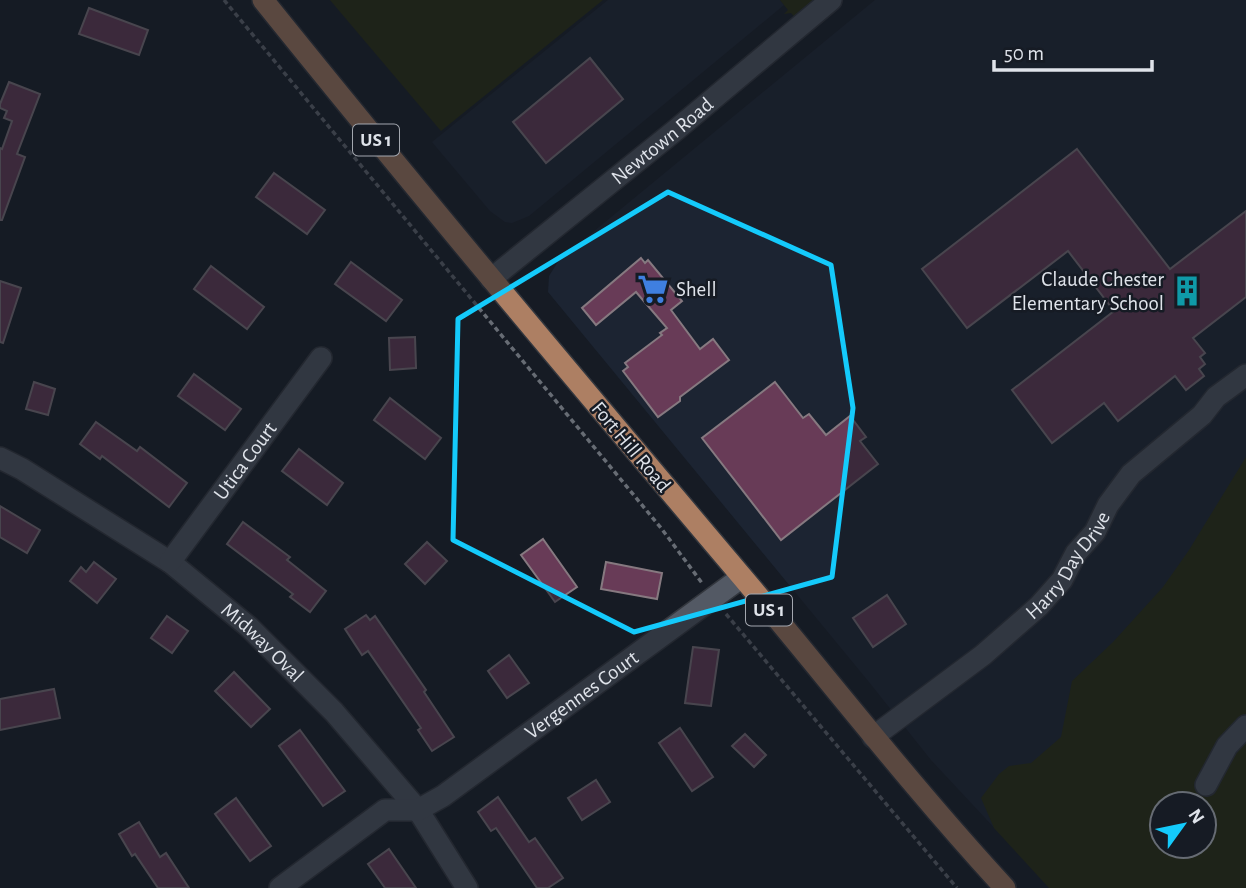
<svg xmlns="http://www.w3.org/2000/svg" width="1246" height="888" viewBox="0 0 1246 888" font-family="'Alegreya Sans',sans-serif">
  <rect width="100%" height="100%" fill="#161b24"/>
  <g fill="#1c2432">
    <path d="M608,0H780L784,5L529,216L512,223L505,222L490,211L432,142Z"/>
    <path d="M875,0H1246V659L1027,863L931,760L869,682L548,292L549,276L559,260Z"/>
  </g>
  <g fill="#282d0c" fill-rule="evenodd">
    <path d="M330,0H603L441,131Z"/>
    <path d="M780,0H831L802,25L791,13L784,14L788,10Z"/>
    <path d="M1246,457V888H1049L994,828L981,798L999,774L1009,766L1031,763L1061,737L1072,681L1113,642L1163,587L1189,550ZM1162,804H1204V846H1162Z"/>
  </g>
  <g fill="#683b57" stroke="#867980" stroke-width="2">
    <path d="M89,8L148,30L139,55L79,34Z"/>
    <path d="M590,58L623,99L546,163L513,122Z"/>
    <path d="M9,82L40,94L17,154L25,157L2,220H0V148L2,149L12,121L4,118L7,111L0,108V104Z"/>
    <path d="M1077,149L1170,269L1246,211V297L1193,338L1205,353L1200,357L1205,364L1199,369L1204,376L1186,390L1175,376L1118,421L1104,403L1052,443L1012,390L1114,311L1068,251L967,328L922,269Z"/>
    <path d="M274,173L325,210L307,234L256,197Z"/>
    <path d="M641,258L645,263L648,260L682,301L671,310L700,349L713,339L729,360L680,397V401L658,417L623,371L628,367L625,363L662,335L660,333L667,328L636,292L596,325L582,308Z"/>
    <path d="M351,262L402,300L386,321L335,284Z"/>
    <path d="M211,266L264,307L247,329L194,289Z"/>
    <path d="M0,281L21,288L3,343L0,342Z"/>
    <path d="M415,337L416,368L390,370L389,338Z"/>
    <path d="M194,374L241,409L225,430L178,396Z"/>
    <path d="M34,382L55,389L48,415L26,409Z"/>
    <path d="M775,382L803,418L809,414L826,435L850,416L866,437L860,441L878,464L781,540L702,438Z"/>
    <path d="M390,398L441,438L425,459L374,420Z"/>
    <path d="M96,422L137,451L140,447L187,483L169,507L102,456L100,459L80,444Z"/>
    <path d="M299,449L343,483L327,505L282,471Z"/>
    <path d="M0,506L40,530L27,553L0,537Z"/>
    <path d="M243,522L290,557L287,560L326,591L310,612L290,597L293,594L227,544Z"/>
    <path d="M543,539L577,587L555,602L521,555Z"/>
    <path d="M427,542L447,561L425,584L405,564Z"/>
    <path d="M94,562L116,579L97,603L70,581L81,567L86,572Z"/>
    <path d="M606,562L662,573L657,599L601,589Z"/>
    <path d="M887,595L906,624L873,647L853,618Z"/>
    <path d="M366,615L370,620L375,616L426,690L424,692L454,737L432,751L418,730L421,728L368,651L362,655L345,629Z"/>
    <path d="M167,616L188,631L172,653L151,638Z"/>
    <path d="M693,647L719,650L711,706L685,703Z"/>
    <path d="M509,655L529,683L507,698L488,671Z"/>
    <path d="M234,672L270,709L251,727L215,691Z"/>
    <path d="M54,689L60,718L0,730V699Z"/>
    <path d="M680,728L713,777L692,791L659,743Z"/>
    <path d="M300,730L345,791L323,806L279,746Z"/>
    <path d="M745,734L766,755L754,767L732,746Z"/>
    <path d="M596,780L610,802L582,820L568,798Z"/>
    <path d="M498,797L529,842L535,838L563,878L548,888H537L496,828L491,831L478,812Z"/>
    <path d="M236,798L271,846L250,861L215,814Z"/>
    <path d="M139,822L160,857L166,853L189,888H158L135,854L132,856L119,834Z"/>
    <path d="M389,849L416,888H385L368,864Z"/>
  </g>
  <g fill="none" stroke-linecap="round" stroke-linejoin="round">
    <g stroke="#33373e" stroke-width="24">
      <g id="street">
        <path id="s1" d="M0,458L22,469L170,562L249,627L334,712L418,810L467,888"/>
        <path id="s2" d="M170,562L321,358"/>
        <path id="s3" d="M873,737L983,655L1039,606L1062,580L1076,553L1095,532L1108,505L1131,474L1202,415L1216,397L1246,375"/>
        <path d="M1206,785L1227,746L1246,726"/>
        <path id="s4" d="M280,888L385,810H418L443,796L742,577"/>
      </g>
    </g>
    <g stroke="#33373e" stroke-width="24">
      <g id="secondary">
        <path id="s5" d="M491,279L677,129L831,0"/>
      </g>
    </g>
    <g stroke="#33373e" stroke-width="24">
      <path id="primary" d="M263,0C427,204 596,404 765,604C844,699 921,797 1005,888"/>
    </g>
    <g stroke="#676c74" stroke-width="3.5" stroke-dasharray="5 3.5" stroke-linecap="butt">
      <path d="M224,0L661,528L702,583"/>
      <path d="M726,614L957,888"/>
    </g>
    <use href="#street" stroke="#535964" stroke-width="21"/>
    <use href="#secondary" stroke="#535964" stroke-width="21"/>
    <use href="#primary" stroke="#ad7f63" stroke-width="21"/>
  </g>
  <path d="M0 0H1246V888H0ZM668,192L831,265L853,408L832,577L634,632L453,540L458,319Z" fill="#161b24" fill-opacity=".55" fill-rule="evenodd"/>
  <path fill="none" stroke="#14cafb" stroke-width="5" stroke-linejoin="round" d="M668,192L831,265L853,408L832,577L634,632L453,540L458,319Z"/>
  <defs>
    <g id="supermarket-bare" transform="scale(2.415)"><path d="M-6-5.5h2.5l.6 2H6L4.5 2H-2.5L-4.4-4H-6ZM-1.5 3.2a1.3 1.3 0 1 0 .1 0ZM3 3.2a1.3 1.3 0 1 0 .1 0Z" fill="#3f7fe0" stroke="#161b24" stroke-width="2.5" paint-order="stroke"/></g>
    <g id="building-bare" transform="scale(2.415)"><path d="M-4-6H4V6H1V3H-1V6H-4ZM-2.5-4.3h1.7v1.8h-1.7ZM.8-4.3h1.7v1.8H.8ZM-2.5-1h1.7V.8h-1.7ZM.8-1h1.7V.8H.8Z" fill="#0f9aa8" stroke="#161b24" stroke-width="2.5" paint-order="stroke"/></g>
  </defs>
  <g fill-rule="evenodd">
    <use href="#supermarket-bare" x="653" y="289"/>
    <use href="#building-bare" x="1187" y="291"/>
  </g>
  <g text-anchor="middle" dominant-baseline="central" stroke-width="5" stroke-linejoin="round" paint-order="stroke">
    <g fill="#161b24" stroke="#a3a7af" stroke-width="2">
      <rect x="353" y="124.5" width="46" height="31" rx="5"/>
      <rect x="746" y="594.5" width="46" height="31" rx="5"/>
    </g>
    <g font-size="19" font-weight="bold" fill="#dfe3ea">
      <text x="376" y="140">US 1</text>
      <text x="769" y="610">US 1</text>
    </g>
    <g font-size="21" fill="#dfe3ea" stroke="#161b24">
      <text stroke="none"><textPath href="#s5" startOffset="220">Newtown Road</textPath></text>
      <text transform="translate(631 447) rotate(50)">Fort Hill Road</text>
      <text stroke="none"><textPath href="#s2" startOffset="126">Utica Court</textPath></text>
      <text stroke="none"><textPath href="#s3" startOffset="262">Harry Day Drive</textPath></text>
      <text stroke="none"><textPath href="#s1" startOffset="322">Midway Oval</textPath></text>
      <text stroke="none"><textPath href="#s4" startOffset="364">Vergennes Court</textPath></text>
    </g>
    <g font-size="21" fill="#dfe3ea" stroke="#161b24" text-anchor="end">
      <text x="1164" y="279">Claude Chester<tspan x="1164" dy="24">Elementary School</tspan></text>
      <text x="676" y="289" text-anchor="start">Shell</text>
    </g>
  </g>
  <g transform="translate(1183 825) rotate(57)"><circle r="33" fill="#161b24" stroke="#666b73" stroke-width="2"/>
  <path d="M0-5L12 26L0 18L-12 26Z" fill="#14cafb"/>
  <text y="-10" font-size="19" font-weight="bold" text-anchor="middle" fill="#dfe3ea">N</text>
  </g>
  <path d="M994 60v10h158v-10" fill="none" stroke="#dfe3ea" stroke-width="3.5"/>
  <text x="1004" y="60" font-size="21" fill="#dfe3ea" stroke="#161b24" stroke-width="5" paint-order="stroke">50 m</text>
</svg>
